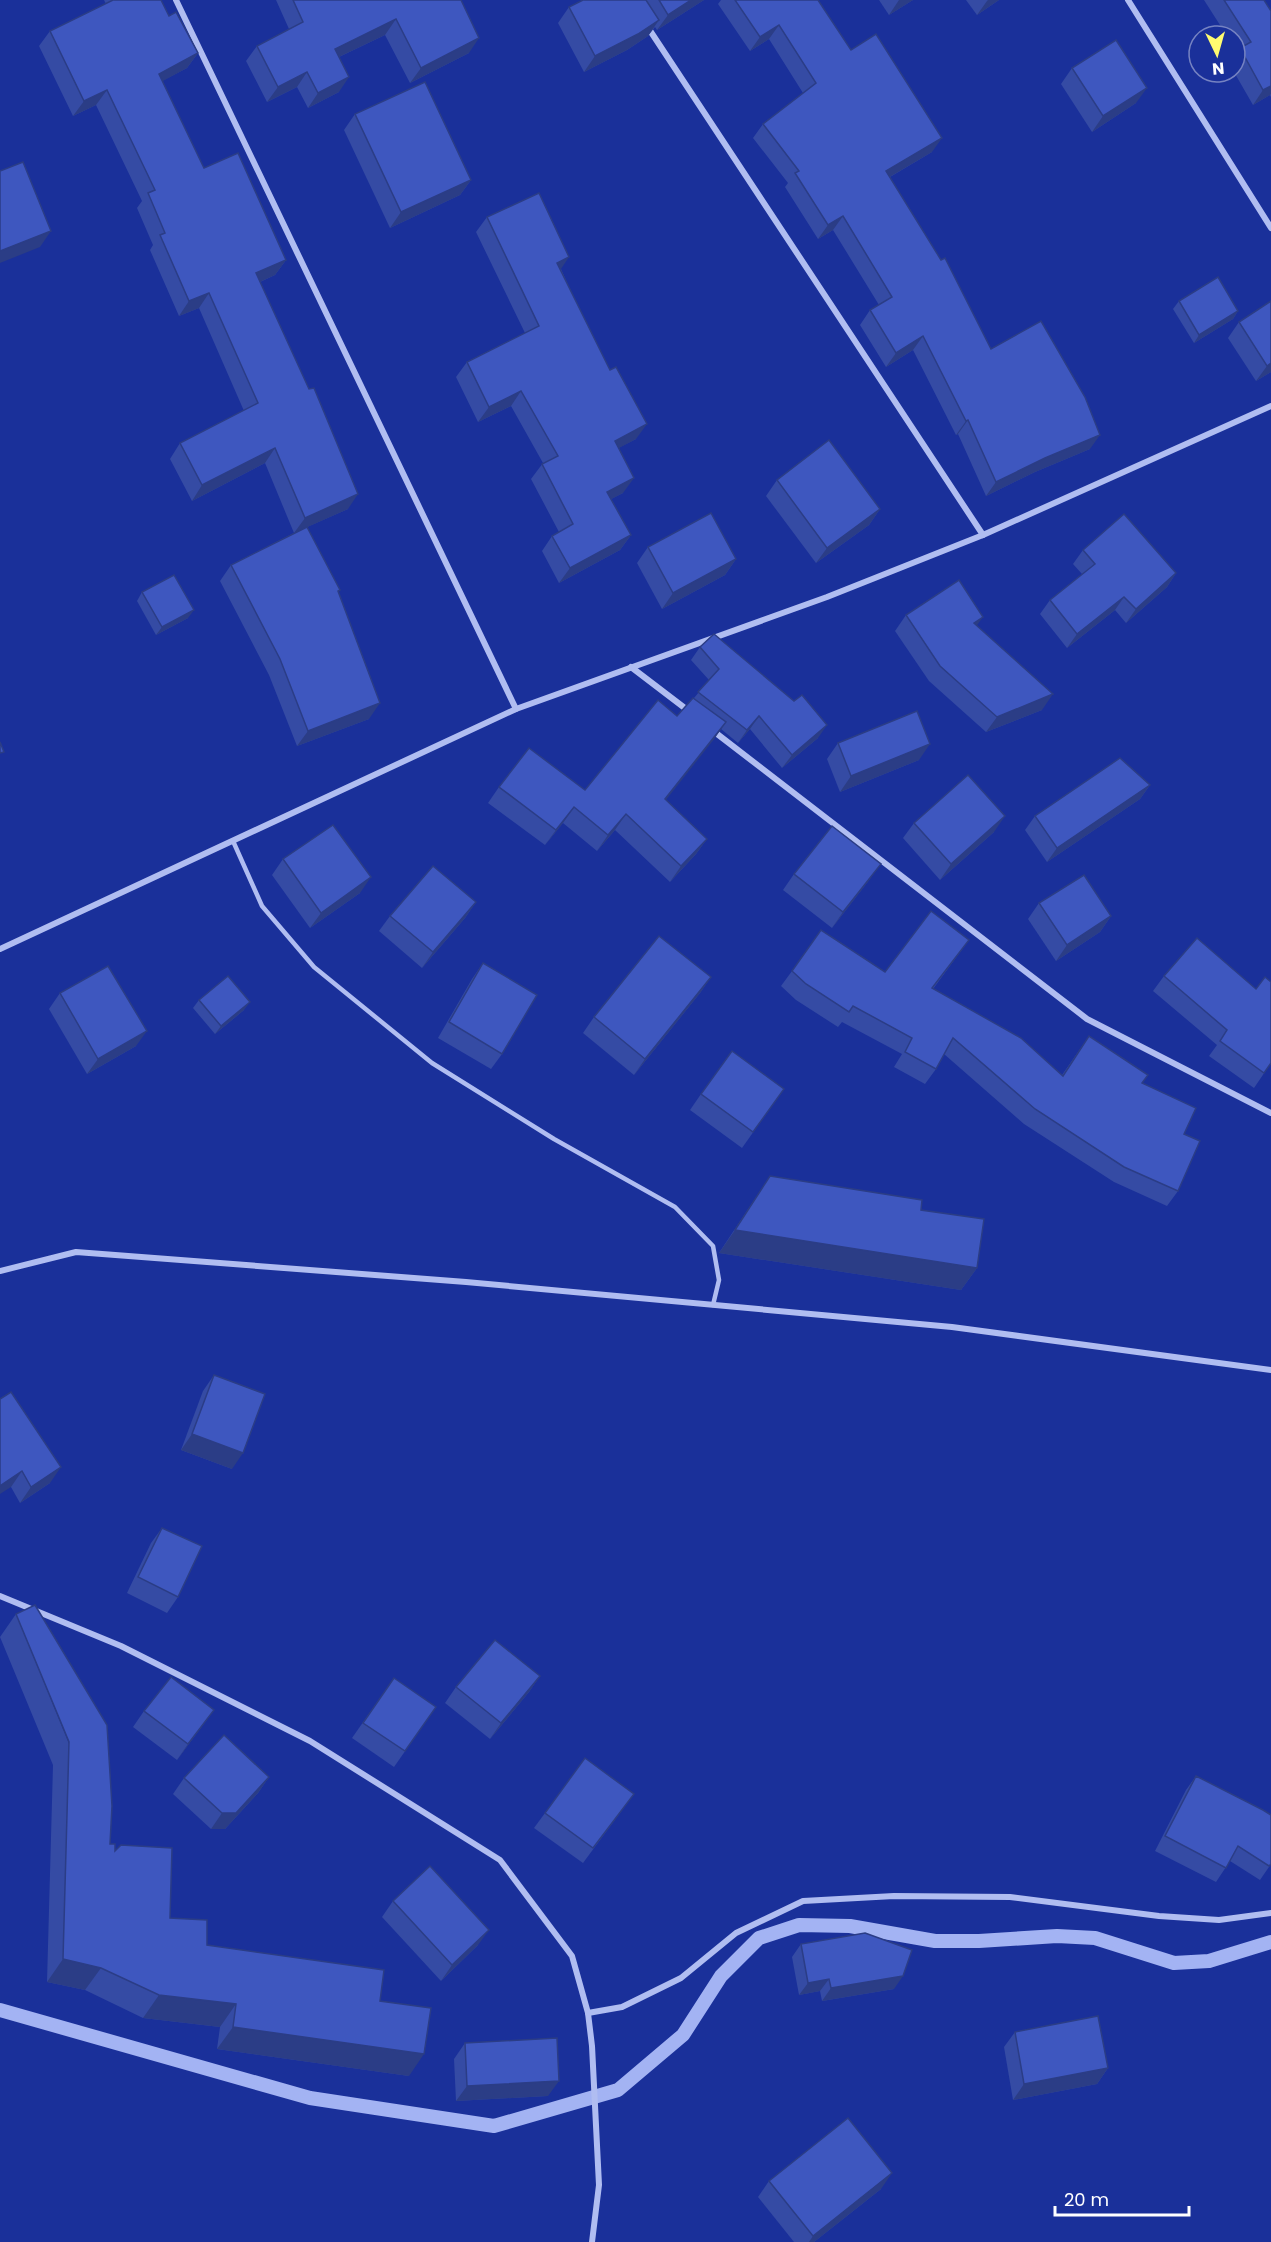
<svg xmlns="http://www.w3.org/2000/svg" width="1271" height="2242" viewBox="0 0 1271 2242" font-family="Poppins,sans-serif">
  <rect width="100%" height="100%" fill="#1a309a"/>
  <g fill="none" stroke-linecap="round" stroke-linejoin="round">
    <path stroke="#a3b3f3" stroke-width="14" d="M0,2010L310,2098L494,2126L618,2090L683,2035L721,1976L759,1938L799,1925L850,1926L935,1941H979L1057,1936L1095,1938L1174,1963L1209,1961L1271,1942"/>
    <path stroke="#b0bdf1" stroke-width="4.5" d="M233,841L262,906L314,967L432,1063L554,1139L675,1207L713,1246L719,1280L713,1305"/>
    <g stroke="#b0bdf1" stroke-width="6">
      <path d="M176,0L516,709"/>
      <path d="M1128,0L1271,228"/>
      <path d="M647,26L983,535"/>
      <path d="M631,667L690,712"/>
      <path d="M712,730L1087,1019L1271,1113"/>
      <path d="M0,949L516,709L827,597L983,535L1271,406"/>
      <path d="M0,1271L76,1252L466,1282L952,1327L1271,1370"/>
      <path d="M0,1596L121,1646L310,1741L500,1860L572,1956L588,2013L592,2046L599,2185L592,2242"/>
      <path d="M588,2013L622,2007L681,1978L736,1933L803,1901L894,1896L1010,1897L1159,1916L1219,1920L1271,1913"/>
    </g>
  </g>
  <g fill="#354ba4">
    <path d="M104,0H161L169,16L198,53L187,68L162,81L204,168L286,260L275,275L260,282L348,509L307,527L340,590L338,592L369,719L297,746L269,675L220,581L231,565L294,533L265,463L192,501L170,459L180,443L244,411L199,308L179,316L150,250L153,245L137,208L142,201L96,105L73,116L39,46L50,31L106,4Z"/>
    <path d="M276,0H461L469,53L410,83L385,35L339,57V92L308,108L297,87L267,102L246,61L257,46L289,29Z"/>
    <path d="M583,0H704L657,30L655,27L648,36L627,50L584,72L558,23L569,7Z"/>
    <path d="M721,0H818L851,50L932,152L890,177L991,349L1090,449L1035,472L986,496L958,434L956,435L913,350L886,367L860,325L870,310L879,305L833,230L818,239L785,187L788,183L753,138L763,124L803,93L769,39L750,51L718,4Z"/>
    <path d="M879,0H913L889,15Z"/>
    <path d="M966,0H999L977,15Z"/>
    <path d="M1204,0H1264L1271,11V97L1270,95L1253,105L1234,72L1235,55L1237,52L1235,48V36H1227Z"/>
    <path d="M1072,68L1136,103L1092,132L1061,84Z"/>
    <path d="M355,114L471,180L460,195L390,228L344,130Z"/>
    <path d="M487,217L561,269L636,439L618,448L623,493L611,499L631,535L620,550L559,583L542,551L552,536L559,532L531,479L543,463L511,406L478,422L456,377L467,362L525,333L476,232Z"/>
    <path d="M1179,301L1238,311L1233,319L1194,343L1173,309Z"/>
    <path d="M1239,322L1271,372L1256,381L1228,338Z"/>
    <path d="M777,480L880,509L869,525L816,563L766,496Z"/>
    <path d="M648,547L736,559L725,575L662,609L637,563Z"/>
    <path d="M1083,550L1176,573L1167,587L1126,623L1115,610L1067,648L1040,614L1050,600L1082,574L1073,564Z"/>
    <path d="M142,592L188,618L156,635L137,601Z"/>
    <path d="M906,615L977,626L1042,710L986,732L929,681L895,631Z"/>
    <path d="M700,647L818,738L782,768L750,729L738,743L721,729L665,800L707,839L696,854L670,882L615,830L597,851L563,823L545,845L488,803L499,787L585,790L677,716L694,698L709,680L691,660Z"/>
    <path d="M838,743L919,760L840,792L827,759Z"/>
    <path d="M1150,785L1140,799L1047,862L1025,830L1035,816Z"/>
    <path d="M914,823L994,832L940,880L903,838Z"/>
    <path d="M283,859L360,893L310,928L272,875Z"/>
    <path d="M794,874L870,879L832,928L783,890Z"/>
    <path d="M476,902L465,918L422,968L379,931L390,916Z"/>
    <path d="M1039,903L1111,916L1100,932L1056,961L1028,919Z"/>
    <path d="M969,940L933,989L1062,1075L1089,1036L1142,1083L1184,1134L1178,1191L1167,1206L1114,1182L1024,1124L944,1054L936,1069L925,1084L894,1067L902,1054L842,1022L838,1027L796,1000L781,986L792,971L885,972Z"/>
    <path d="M483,963L502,1054L491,1069L438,1038L472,979Z"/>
    <path d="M1164,976L1256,989L1271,1063L1254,1088L1209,1056L1217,1045L1153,991Z"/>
    <path d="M711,977L700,993L634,1075L583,1033L594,1017Z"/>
    <path d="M60,993L136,1046L87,1074L49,1009Z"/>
    <path d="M199,1000L244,1010L215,1034L193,1008Z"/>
    <path d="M784,1089L742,1148L690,1110L701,1094Z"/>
    <path d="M770,1176L921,1210L977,1268L961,1290L719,1253Z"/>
    <path d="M214,1375L232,1469L181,1450L203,1391Z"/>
    <path d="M0,1399L50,1483L20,1503L11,1487Z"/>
    <path d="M162,1528L178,1597L167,1613L127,1593L151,1543Z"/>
    <path d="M16,1614L110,1844L170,1918L207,1945L380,2001L409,2076L217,2049L220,2027L143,2018L85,1990L47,1982L53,1765L0,1637Z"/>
    <path d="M540,1676L529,1692L490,1739L445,1703L456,1687Z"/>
    <path d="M394,1678L436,1707L394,1767L352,1738Z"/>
    <path d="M214,1710L177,1760L133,1727L144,1711Z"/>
    <path d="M1196,1776L1271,1864L1260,1880L1230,1861L1216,1882L1155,1851L1186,1790Z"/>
    <path d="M269,1777L258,1793L225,1829H211L173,1794L184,1778Z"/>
    <path d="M634,1794L583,1863L534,1828L545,1813Z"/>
    <path d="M393,1901L478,1945L441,1981L382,1917Z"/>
    <path d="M801,1944L894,1989L822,2001L820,1991L799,1995L792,1957Z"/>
    <path d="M1015,2032L1108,2068L1097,2084L1013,2100L1004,2047Z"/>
    <path d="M465,2043L548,2096L456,2101L454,2059Z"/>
    <path d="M769,2181L881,2189L814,2242H794L758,2197Z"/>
  </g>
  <g fill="#2b3d86">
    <path d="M691,0H704L657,30L668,15Z"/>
    <path d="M899,0H913L889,15Z"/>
    <path d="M988,0H999L977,15L987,1Z"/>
    <path d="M396,19L385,35L324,64L335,49Z"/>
    <path d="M659,20L648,36L627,50L584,72L595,56Z"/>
    <path d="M779,25L769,39L750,51L760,37Z"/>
    <path d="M479,38L469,53L410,83L421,68Z"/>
    <path d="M198,53L187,68L148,89L159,74Z"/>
    <path d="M307,72L297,87L267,102L278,87Z"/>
    <path d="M349,77L339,92L308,108L318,93Z"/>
    <path d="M1271,86V94L1270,95L1253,105L1263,90Z"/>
    <path d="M1147,88L1136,103L1092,132L1103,116Z"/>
    <path d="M107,90L96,105L73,116L84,101Z"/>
    <path d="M942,138L932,152L876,185L886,171Z"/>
    <path d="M471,180L460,195L390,228L401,212Z"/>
    <path d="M843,216L833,230L818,239L828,225Z"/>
    <path d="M51,231L40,247L0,263V251Z"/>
    <path d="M569,257L559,272L557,263Z"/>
    <path d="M286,260L275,275L246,288L256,273Z"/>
    <path d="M209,293L199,308L179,316L189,301Z"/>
    <path d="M1238,311L1233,319L1194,343L1199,335Z"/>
    <path d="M923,336L913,350L886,367L896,353Z"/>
    <path d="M1271,363V372L1256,381L1267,366Z"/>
    <path d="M521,391L511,406L478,422L489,407Z"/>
    <path d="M968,420L958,434L956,435L966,421Z"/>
    <path d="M647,424L636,439L604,456L615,441Z"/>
    <path d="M1100,435L1090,449L1035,472L986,496L996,482L1045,458Z"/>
    <path d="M275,448L265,463L192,501L202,485Z"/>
    <path d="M634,478L623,493L596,507L607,492Z"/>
    <path d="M358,494L348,509L294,533L305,518Z"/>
    <path d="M880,509L869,525L816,563L827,548Z"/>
    <path d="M631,535L620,550L559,583L570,568Z"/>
    <path d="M736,559L725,575L662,609L673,593Z"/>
    <path d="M1176,573L1167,587L1126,623L1136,609Z"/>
    <path d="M1124,597L1115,610L1067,648L1077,634Z"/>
    <path d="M194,610L188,618L156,635L162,627Z"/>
    <path d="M983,617L972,632L974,623Z"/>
    <path d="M1053,694L1042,710L986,732L997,717Z"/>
    <path d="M380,703L369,719L297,746L308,731Z"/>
    <path d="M759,716L750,729L738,743L747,730Z"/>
    <path d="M726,722L715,738L654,815L665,799Z"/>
    <path d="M827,725L818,738L782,768L792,755Z"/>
    <path d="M930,744L919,760L840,792L851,776Z"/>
    <path d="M1150,785L1140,799L1047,862L1057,848Z"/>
    <path d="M574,807L563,823L545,845L556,830Z"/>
    <path d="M626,814L615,830L597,851L608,835Z"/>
    <path d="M1005,816L994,832L940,880L951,864Z"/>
    <path d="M707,839L696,854L670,882L681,866Z"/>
    <path d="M881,864L870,879L832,928L843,912Z"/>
    <path d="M371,877L360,893L310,928L321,913Z"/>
    <path d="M476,902L465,918L422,968L433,952Z"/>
    <path d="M1111,916L1100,932L1056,961L1067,945Z"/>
    <path d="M711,977L700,993L634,1075L645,1059Z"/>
    <path d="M250,1002L244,1010L215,1034L221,1026Z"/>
    <path d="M147,1031L136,1046L87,1074L98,1059Z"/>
    <path d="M735,1230L977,1268L961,1290L719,1253Z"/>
    <path d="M192,1434L243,1453L232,1469L181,1450Z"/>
    <path d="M61,1467L50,1483L20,1503L31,1487Z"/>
    <path d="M22,1471L11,1487L0,1494V1486Z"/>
    <path d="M540,1676L529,1692L490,1739L501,1723Z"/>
    <path d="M214,1710L203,1725L177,1760L188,1744Z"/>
    <path d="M269,1777L258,1793L225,1829H211L222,1813Z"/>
    <path d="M489,1930L478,1945L441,1981L452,1965Z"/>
    <path d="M63,1959L101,1968L85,1990L47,1982Z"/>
    <path d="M903,1976L894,1989L822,2001L831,1988Z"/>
    <path d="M829,1979L820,1991L799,1995L808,1983Z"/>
    <path d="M159,1995L236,2004L220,2027L143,2018Z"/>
    <path d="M233,2027L424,2054L409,2076L217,2049Z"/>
    <path d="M1108,2068L1097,2084L1013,2100L1024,2084Z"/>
    <path d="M559,2081L548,2096L456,2101L467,2086Z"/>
    <path d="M892,2173L881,2189L814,2242H809L813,2236Z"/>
  </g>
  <g fill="#3e57bf" stroke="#2b3d86" stroke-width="1.5">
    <path d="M113,0H161L169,16L176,12L198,53L159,74L204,168L238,153L286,260L256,273L309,389L314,388L358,494L305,518L275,448L202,485L180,443L258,403L209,293L189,301L160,235L165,233L148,193L155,190L107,90L84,101L50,31Z"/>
    <path d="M293,0H461L479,38L421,68L396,19L335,49L349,77L318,93L307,72L278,87L257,46L303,22Z"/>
    <path d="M583,0H646L659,20L638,34L595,56L569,7Z"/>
    <path d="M659,0H691L668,15Z"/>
    <path d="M735,0H818L851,50L876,34L942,138L886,171L941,260L945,258L991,349L1041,321L1085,397L1100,435L1045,458L996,482L968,420L966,421L923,336L896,353L870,310L892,297L843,216L828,225L795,173L799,171L763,124L816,83L779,25L760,37Z"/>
    <path d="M1224,0H1264L1271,11V86L1263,90L1240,48L1251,42Z"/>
    <path d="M1116,40L1147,88L1103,116L1072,68Z"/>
    <path d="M425,82L471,180L401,212L355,114Z"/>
    <path d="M23,162L51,231L0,251V171Z"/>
    <path d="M539,193L569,257L557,263L610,370L616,367L647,424L615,441L634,478L607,492L631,535L570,568L552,536L573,524L542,464L558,456L521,391L489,407L467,362L539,326L487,217Z"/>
    <path d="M1218,277L1238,311L1199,335L1179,301Z"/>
    <path d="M1271,301V363L1267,366L1239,322Z"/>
    <path d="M829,440L880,509L827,548L777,480Z"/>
    <path d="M711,513L736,559L673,593L648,547Z"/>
    <path d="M1124,514L1176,573L1136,609L1124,597L1077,634L1050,600L1095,564L1083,550Z"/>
    <path d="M307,527L340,590L338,591L380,703L308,731L280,659L231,565Z"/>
    <path d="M174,575L194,610L162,627L142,592Z"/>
    <path d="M959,580L983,617L974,623L1053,694L997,717L940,666L906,615Z"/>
    <path d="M714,634L794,701L802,695L827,725L792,755L759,716L747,730L698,692L719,669L700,647Z"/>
    <path d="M693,698L726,722L665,799L707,839L681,866L626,814L608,835L574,807L556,830L499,787L529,748L585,790L658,700L677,716Z"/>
    <path d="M917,711L930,744L851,776L838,743Z"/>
    <path d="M0,742L4,752L0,753Z"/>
    <path d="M1120,758L1150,785L1057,848L1035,816Z"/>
    <path d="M968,775L1005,816L951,864L914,823Z"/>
    <path d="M333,825L371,877L321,913L283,859Z"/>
    <path d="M832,826L881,864L843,912L794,874Z"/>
    <path d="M433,866L476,902L433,952L390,916Z"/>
    <path d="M1084,875L1111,916L1067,945L1039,903Z"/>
    <path d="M931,911L969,940L932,988L1021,1038L1063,1076L1089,1036L1148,1075L1142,1083L1196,1108L1184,1134L1200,1141L1178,1191L1124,1167L1035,1109L953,1038L936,1069L905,1052L912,1038L853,1006L849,1012L806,984L792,971L821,930L885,972Z"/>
    <path d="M659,936L711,977L645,1059L594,1017Z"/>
    <path d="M1197,938L1256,989L1265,977L1271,982V1063L1264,1073L1220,1041L1227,1030L1164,976Z"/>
    <path d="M483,963L537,995L502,1054L449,1022Z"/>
    <path d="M108,966L147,1031L98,1059L60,993Z"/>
    <path d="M228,976L250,1002L221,1026L199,1000Z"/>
    <path d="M732,1051L784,1089L753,1132L701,1094Z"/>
    <path d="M770,1176L922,1200L921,1210L984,1219L977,1268L735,1230Z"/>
    <path d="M214,1375L265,1394L243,1453L192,1434Z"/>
    <path d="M11,1392L61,1467L31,1487L22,1471L0,1486V1399Z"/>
    <path d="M162,1528L202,1546L178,1597L138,1577Z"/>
    <path d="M35,1605L107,1725L112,1806L110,1844H115V1851L121,1845L172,1848L170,1918L207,1920V1945L384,1970L380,2001L431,2008L424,2054L233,2027L236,2004L159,1995L101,1968L63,1959L69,1742L16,1614Z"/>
    <path d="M495,1640L540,1676L501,1723L456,1687Z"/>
    <path d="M171,1677L214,1710L188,1744L144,1711Z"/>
    <path d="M394,1678L436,1707L405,1751L363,1723Z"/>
    <path d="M224,1735L269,1777L236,1813H222L184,1778Z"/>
    <path d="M585,1758L634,1794L593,1848L545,1813Z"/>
    <path d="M1196,1776L1263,1810L1271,1815V1864L1269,1866L1238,1846L1226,1868L1165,1836Z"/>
    <path d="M430,1866L489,1930L452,1965L393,1901Z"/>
    <path d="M865,1933L912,1950L903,1976L831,1988L829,1979L808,1983L801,1944Z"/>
    <path d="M1098,2016L1108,2068L1024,2084L1015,2032Z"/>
    <path d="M557,2038L559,2081L467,2086L465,2043Z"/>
    <path d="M848,2118L892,2173L813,2236L769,2181Z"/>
  </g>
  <g transform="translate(1217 54) rotate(175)"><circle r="28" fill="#1a309a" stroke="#7683c2" stroke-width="1.5"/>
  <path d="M0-4.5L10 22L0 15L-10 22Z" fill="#fffb70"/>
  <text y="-9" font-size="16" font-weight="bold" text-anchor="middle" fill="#ffffff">N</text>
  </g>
  <path d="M1055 2206v9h134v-9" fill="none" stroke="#ffffff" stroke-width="3"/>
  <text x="1064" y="2206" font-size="18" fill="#ffffff" stroke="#1a309a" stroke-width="4.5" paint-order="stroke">20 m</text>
</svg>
